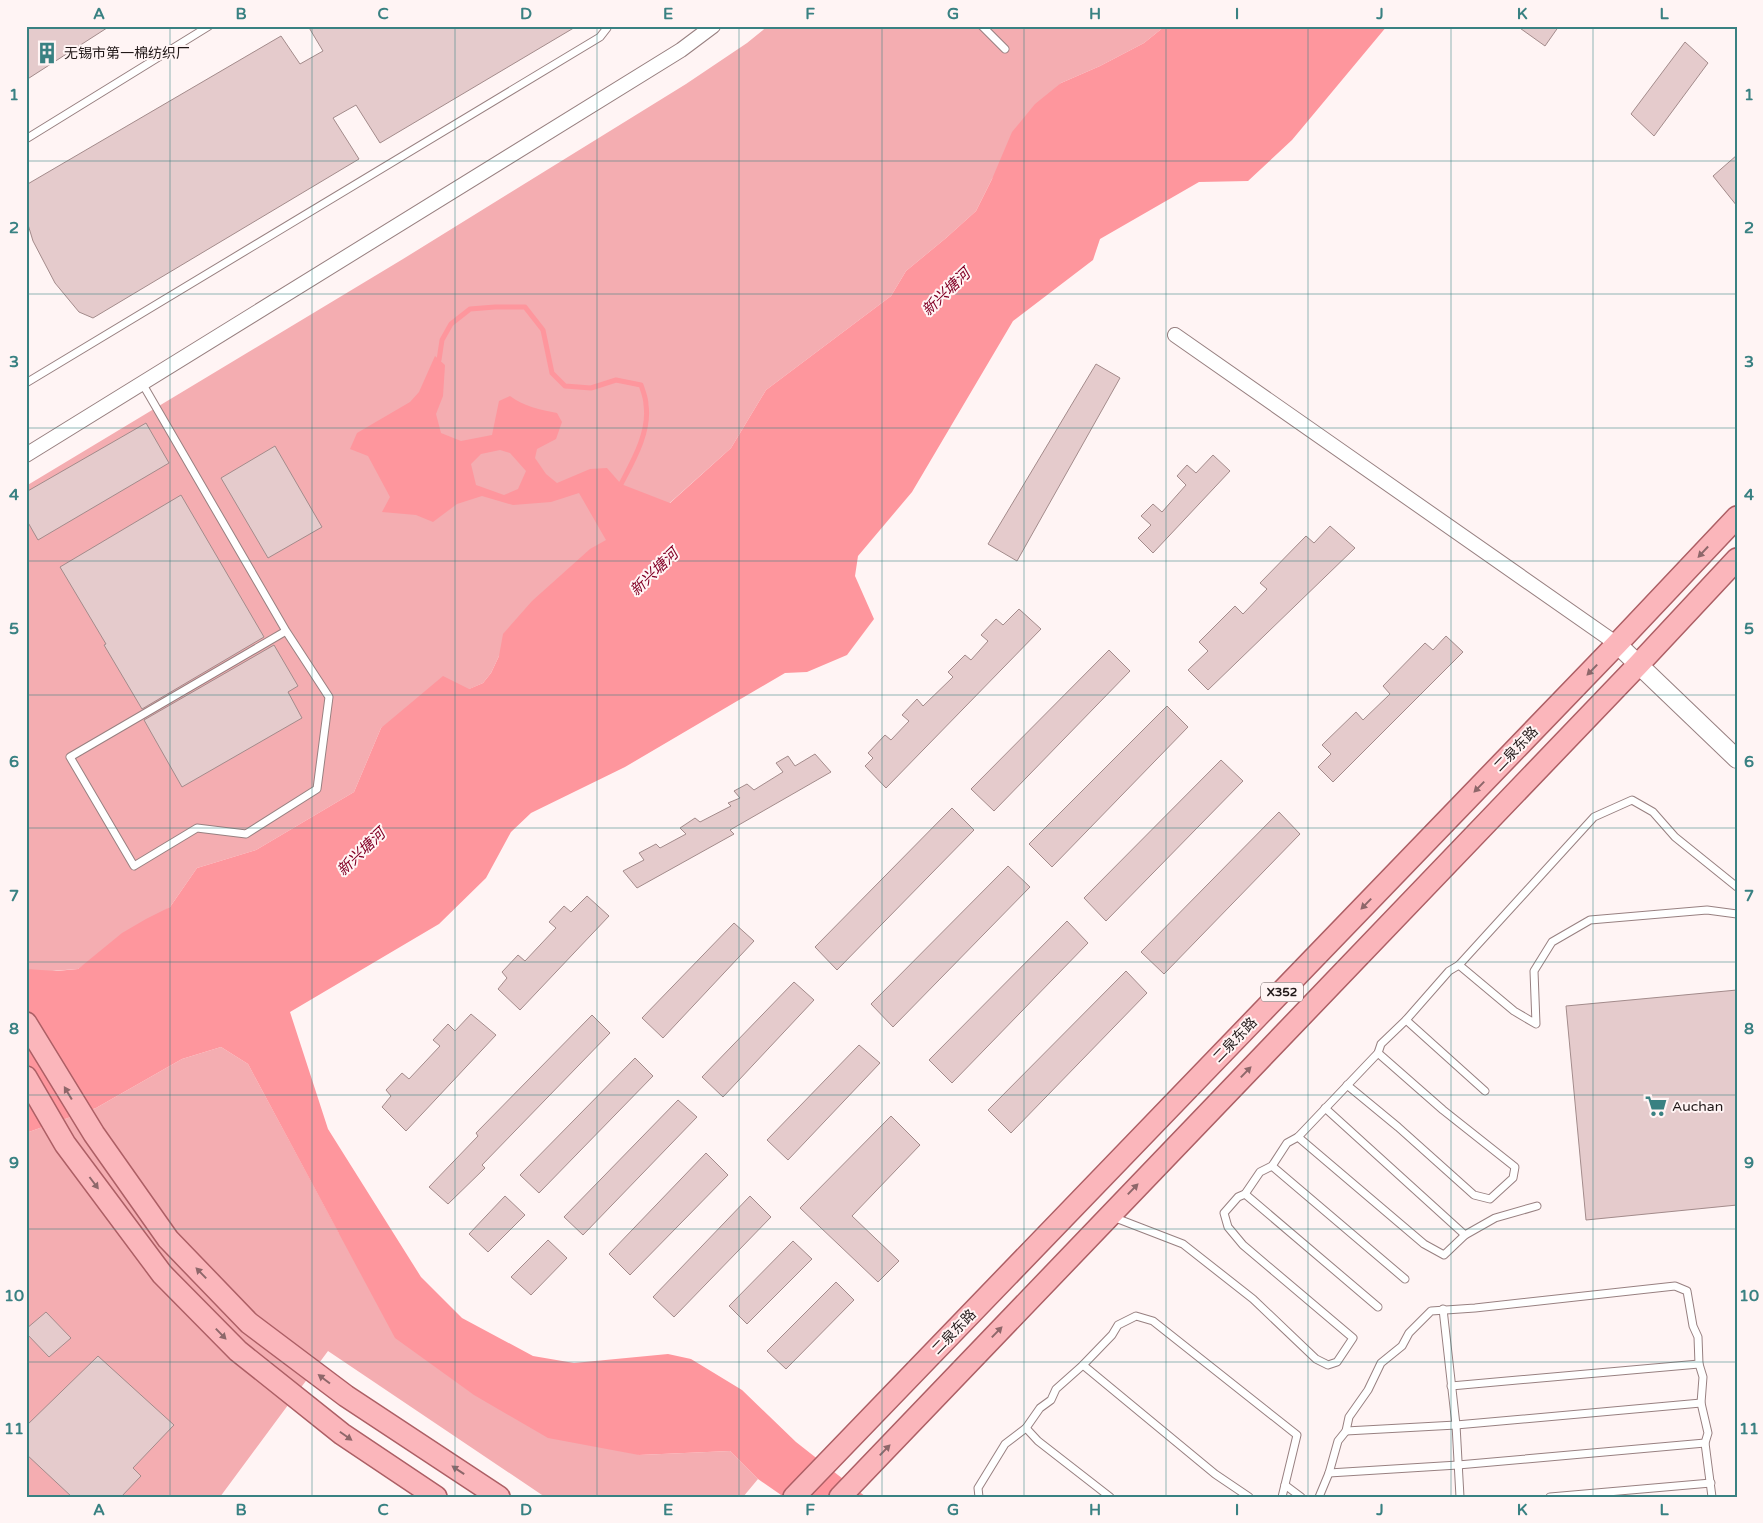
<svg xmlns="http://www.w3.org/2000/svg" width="1763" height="1523" viewBox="0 0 1763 1523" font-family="'Varela Round','Noto Sans SC',sans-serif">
  <rect width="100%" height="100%" fill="#fff4f4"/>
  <g fill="#f4adb1">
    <path d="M768,26H1165L1144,43L1100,66L1061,83L992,179L976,211L946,238L906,271L891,296L766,390L731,448L499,656L491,673L483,683L381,728L354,792L256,850L197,868L170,907L78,969L26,973V486L403,259L686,84L747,43Z"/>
    <path d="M221,1047L248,1064L339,1233L639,1455L730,1451L758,1479L743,1497H545L328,1351L220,1497H26V1133L96,1108L182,1059Z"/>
  </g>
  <path fill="#fe969d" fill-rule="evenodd" d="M1165,26H1387L1292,140L1248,181L1199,182L1100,239L1093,260L1013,321L912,492L858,556L855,576L874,619L847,655L807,672L785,673L625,767L531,813L511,832L486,878L439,924L290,1012L328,1129L421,1277L462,1318L533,1356L574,1363L668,1354L691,1359L742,1390L796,1442L866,1497H784L758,1479L730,1451L639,1455L548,1438L474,1395L395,1338L248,1064L221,1047L182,1059L96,1108L26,1133V969L56,971L78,969L122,933L146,919L170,907L197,868L256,850L354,792L381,728L443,676L469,689L483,683L491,673L499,656L503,634L532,601L590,549L606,540L579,493L551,502L513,505L482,496L457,504L433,522L416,515L382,512L390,497L368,456L350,449L357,433L410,402L419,392L435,356L445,365L443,396L436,414L441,433L461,441L492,435L499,401L510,396C523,406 541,410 557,413L562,422L556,439L537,449L535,458L546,474L557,483L590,469L607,468L621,484L670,503L731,448L766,390L891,296L906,271L946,238L976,211L992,179L1012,132L1035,104L1061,83L1100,66L1144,43ZM500,450L510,453L526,471L518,489L504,495L476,485L471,464L481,454Z"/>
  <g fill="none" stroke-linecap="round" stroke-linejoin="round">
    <path stroke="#fe969d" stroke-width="5" d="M439,360L442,340L451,324L470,309L495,307H525L543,330L552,373L565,386L591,388L616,380L641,385C643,391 646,398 646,405C650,432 633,461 621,484"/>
  </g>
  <g fill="#e5cbcc" stroke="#a38b8b">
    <path d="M26,26H110L26,80Z"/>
    <path d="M308,26H577L380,143L356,105L333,118L359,159L93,318L79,312L55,283L33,241L26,218V185L281,36L300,64L323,51Z"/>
    <path d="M1517,26H1559L1545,46Z"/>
    <path d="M1685,42L1708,63L1654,136L1631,114Z"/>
    <path d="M1737,155V206L1713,176Z"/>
    <path d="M1096,364L1120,378L1017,561L988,544Z"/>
    <path d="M146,423L169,463L38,540L26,519V492Z"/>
    <path d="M275,446L322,527L268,558L221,478Z"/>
    <path d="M1213,455L1230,471L1153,553L1138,538L1151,525L1141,516L1153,504L1162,512L1186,485L1177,476L1187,465L1196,473Z"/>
    <path d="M181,495L264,637L142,709L104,645L106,644L60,567Z"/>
    <path d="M1330,526L1355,548L1208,690L1188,670L1208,651L1199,642L1235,606L1243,614L1267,589L1260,583L1306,536L1314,543Z"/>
    <path d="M1019,609L1041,629L886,788L865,766L873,758L868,753L885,735L891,740L909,721L902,715L917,699L923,706L953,677L948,672L965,655L971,660L988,641L981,635L996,619L1003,625Z"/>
    <path d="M1446,636L1463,652L1333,782L1318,767L1331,754L1322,745L1356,712L1363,720L1390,694L1383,686L1425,643L1433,650Z"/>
    <path d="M274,645L298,686L288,692L302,718L182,787L144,720Z"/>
    <path d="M1109,650L1130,671L994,811L971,789Z"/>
    <path d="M1167,706L1188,727L1052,867L1029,844Z"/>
    <path d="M815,754L831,772L730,830L734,834L637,888L623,871L644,860L639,853L656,844L660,848L686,834L680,828L695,818L700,822L731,806L728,803L740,798L734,791L747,784L754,790L783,772L776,763L788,756L795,766Z"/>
    <path d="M1221,760L1243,781L1106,921L1084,898Z"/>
    <path d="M952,808L974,830L837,970L815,947Z"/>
    <path d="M1279,812L1300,834L1164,974L1141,952Z"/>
    <path d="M1008,866L1030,887L893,1027L871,1004Z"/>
    <path d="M587,896L609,916L520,1010L498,989L507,978L502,972L518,955L525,961L556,928L549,922L564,906L571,912Z"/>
    <path d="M1067,921L1088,943L952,1083L929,1060Z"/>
    <path d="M734,923L754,941L663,1038L642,1018Z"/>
    <path d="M1126,971L1147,993L1011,1133L988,1110Z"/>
    <path d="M794,982L814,1000L723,1097L702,1077Z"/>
    <path d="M1737,990V1205L1586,1220L1566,1006Z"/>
    <path d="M471,1014L496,1035L406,1131L382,1107L391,1096L386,1090L402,1073L409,1079L440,1046L433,1040L448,1024L455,1031Z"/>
    <path d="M592,1015L610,1033L482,1165L485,1168L448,1204L429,1187L478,1136L476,1133Z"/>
    <path d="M859,1045L880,1063L788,1160L767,1140Z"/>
    <path d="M635,1058L653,1076L539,1193L520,1175Z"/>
    <path d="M678,1100L697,1117L583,1235L564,1217Z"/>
    <path d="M891,1116L920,1145L852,1216L899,1261L878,1282L800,1208Z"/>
    <path d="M706,1153L728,1175L630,1275L609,1254Z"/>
    <path d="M505,1196L525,1215L488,1252L469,1234Z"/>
    <path d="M750,1196L771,1217L674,1317L653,1297Z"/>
    <path d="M548,1240L567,1258L531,1295L511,1277Z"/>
    <path d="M793,1241L812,1259L747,1324L729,1306Z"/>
    <path d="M836,1282L854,1300L786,1369L767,1351Z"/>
    <path d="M46,1312L71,1338L49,1357L26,1333V1329Z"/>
    <path d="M98,1356L174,1425L133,1468L141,1476L121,1497H72L26,1454V1426Z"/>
  </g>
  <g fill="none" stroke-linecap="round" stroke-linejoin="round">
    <g stroke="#988081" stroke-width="9">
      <g id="service">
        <path d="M982,26L1005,49"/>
        <path d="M26,139L209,26"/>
        <path d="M26,383L600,37L607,28L606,26"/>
        <path d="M142,383L286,631L70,757L134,866L197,828L246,834L317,789L329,697L286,631"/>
        <path d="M1459,965L1514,1011L1536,1024L1534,971L1552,942L1590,920L1707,910L1737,914"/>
        <path d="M1406,1020L1485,1091"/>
        <path d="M1347,1085L1398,1127L1474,1195L1490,1199L1513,1178L1515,1167L1443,1110L1378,1053"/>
        <path d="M1325,1108L1465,1235"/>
        <path d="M1298,1137L1424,1244L1444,1255L1465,1235L1495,1218L1537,1206"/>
        <path d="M1272,1166L1405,1279"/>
        <path d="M1245,1194L1378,1307"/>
        <path d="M1113,1217L1183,1244L1253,1299L1316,1359L1328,1365L1337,1362L1353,1338L1243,1245L1228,1227L1224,1213L1238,1197L1245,1194L1260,1172L1272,1166L1287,1143L1298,1137L1378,1053L1381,1044L1406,1020L1449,971L1459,965L1594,817L1632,800L1653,812L1675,837L1737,887"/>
        <path d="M1443,1309L1456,1425L1460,1497"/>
        <path d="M1083,1365L1215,1474L1249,1497"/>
        <path d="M1451,1386L1699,1364"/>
        <path d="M1026,1428L1038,1441L1110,1497"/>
        <path d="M1346,1431L1456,1425L1701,1403"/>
        <path d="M1329,1473L1458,1465L1705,1443"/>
        <path d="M1285,1485L1301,1497"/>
        <path d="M979,1497L978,1488L1005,1444L1026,1428L1040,1408L1051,1400L1056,1389L1083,1365L1112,1335L1118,1325L1136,1316L1153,1321L1297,1435L1282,1497"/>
        <path d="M1319,1497L1329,1473L1338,1441L1346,1431L1349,1417L1368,1390L1381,1363L1402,1346L1409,1333L1431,1311L1475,1308L1675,1286L1687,1291L1693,1326L1698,1337L1699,1364L1703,1377L1701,1403L1708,1433L1705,1443L1712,1497"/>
        <path d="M1550,1497L1711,1483"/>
      </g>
    </g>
    <g stroke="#988081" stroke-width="16">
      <g id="minor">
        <path d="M1175,335L1617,644"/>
        <path d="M26,455L681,50L713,26"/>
      </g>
    </g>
    <g stroke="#988081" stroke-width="20">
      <path id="tertiary" d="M1617,644L1737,759"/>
    </g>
    <g stroke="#ad5f65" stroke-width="24">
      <g id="primary">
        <path d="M26,1023L94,1134L168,1239L249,1323L346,1396L499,1497"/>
        <path d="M26,1077L65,1144L162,1274L238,1351L342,1434L436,1497"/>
        <path d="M794,1497L1617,644L1737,517"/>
        <path d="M840,1497L1638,665L1737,559"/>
      </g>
    </g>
    <use href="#service" stroke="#fff" stroke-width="7"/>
    <use href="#minor" stroke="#fff" stroke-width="14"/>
    <use href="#tertiary" stroke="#fff" stroke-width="18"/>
    <use href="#primary" stroke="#fbb6bb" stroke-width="21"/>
  </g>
  <defs><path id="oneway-solid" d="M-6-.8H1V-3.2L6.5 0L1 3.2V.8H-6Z" transform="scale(1.25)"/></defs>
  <g fill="#8e676a">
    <use href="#oneway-solid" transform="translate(1703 552) rotate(133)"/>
    <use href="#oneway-solid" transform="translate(1592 670) rotate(134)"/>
    <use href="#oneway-solid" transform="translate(1479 787) rotate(134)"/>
    <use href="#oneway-solid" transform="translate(1366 904) rotate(134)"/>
    <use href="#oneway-solid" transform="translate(1246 1072) rotate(-46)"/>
    <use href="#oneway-solid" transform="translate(68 1093) rotate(-121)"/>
    <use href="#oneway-solid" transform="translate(94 1183) rotate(53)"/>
    <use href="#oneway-solid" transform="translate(1133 1189) rotate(-46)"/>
    <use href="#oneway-solid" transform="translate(201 1273) rotate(-134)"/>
    <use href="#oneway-solid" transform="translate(997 1332) rotate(-46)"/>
    <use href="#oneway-solid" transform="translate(221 1334) rotate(46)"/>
    <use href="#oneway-solid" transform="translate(324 1379) rotate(-143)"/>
    <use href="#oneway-solid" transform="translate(346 1436) rotate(35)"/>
    <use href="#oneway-solid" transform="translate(885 1450) rotate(-46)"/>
    <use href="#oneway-solid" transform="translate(458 1470) rotate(-146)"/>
  </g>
  <path fill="none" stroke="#398182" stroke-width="1" stroke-opacity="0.55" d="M170,26V1497M312,26V1497M455,26V1497M597,26V1497M739,26V1497M882,26V1497M1024,26V1497M1166,26V1497M1308,26V1497M1451,26V1497M1593,26V1497M26,161H1737M26,294H1737M26,428H1737M26,561H1737M26,695H1737M26,828H1737M26,962H1737M26,1095H1737M26,1229H1737M26,1362H1737"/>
  <defs>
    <g id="building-bare" transform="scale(1.725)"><path d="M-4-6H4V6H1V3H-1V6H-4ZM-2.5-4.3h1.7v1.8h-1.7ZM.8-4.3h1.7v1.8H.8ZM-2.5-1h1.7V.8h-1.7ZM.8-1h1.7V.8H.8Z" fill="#398182" stroke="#fff4f4" stroke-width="2.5" paint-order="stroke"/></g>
    <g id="supermarket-bare" transform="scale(1.725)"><path d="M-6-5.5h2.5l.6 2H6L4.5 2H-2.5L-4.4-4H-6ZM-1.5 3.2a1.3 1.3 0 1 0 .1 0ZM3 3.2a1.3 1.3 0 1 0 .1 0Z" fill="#398182" stroke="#fff4f4" stroke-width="2.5" paint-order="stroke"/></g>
  </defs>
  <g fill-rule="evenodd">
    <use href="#building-bare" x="47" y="53"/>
    <use href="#supermarket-bare" x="1656" y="1106"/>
  </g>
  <g text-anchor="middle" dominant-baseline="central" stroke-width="4" stroke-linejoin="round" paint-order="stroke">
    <rect fill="#fff4f4" stroke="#645a5a" stroke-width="1" x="1261" y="982.5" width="42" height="19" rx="4"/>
    <g font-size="12" font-weight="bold" fill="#211818">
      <text x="1282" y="992">X352</text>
    </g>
    <g font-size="14" fill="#211818" stroke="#fff4f4" text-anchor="start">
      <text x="64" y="53">无锡市第一棉纺织厂</text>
      <text x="1672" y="1106">Auchan</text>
    </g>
    <g font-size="14" fill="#211818" stroke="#fff4f4">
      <text transform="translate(1516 749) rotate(-46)">二泉东路</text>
      <text transform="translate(1235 1040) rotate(-46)">二泉东路</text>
      <text transform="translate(954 1332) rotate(-46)">二泉东路</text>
    </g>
    <g font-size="15" font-style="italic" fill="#830026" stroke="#fff4f4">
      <text transform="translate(946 292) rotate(-44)">新兴塘河</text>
      <text transform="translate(654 572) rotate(-44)">新兴塘河</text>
      <text transform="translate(361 852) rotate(-44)">新兴塘河</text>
    </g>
  </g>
  <rect width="1763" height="1523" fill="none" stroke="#fff4f4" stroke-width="55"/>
  <rect x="28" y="28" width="1708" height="1468" fill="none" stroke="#398182" stroke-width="2"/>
  <g font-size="16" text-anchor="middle" font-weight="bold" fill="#398182">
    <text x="99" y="19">A</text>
    <text x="241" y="19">B</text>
    <text x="383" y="19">C</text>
    <text x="526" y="19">D</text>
    <text x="668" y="19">E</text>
    <text x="810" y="19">F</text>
    <text x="953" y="19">G</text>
    <text x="1095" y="19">H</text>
    <text x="1237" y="19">I</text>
    <text x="1380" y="19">J</text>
    <text x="1522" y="19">K</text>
    <text x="1664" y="19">L</text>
    <text x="14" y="100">1</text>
    <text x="1749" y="100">1</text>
    <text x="14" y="233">2</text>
    <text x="1749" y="233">2</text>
    <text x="14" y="367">3</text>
    <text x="1749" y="367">3</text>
    <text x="14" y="500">4</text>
    <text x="1749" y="500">4</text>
    <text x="14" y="634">5</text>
    <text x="1749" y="634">5</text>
    <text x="14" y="767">6</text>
    <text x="1749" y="767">6</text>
    <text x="14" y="901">7</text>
    <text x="1749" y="901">7</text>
    <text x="14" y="1034">8</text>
    <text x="1749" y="1034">8</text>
    <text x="14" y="1168">9</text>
    <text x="1749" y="1168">9</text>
    <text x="14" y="1301">10</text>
    <text x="1749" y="1301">10</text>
    <text x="14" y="1434">11</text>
    <text x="1749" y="1434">11</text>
    <text x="99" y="1515">A</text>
    <text x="241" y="1515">B</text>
    <text x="383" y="1515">C</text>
    <text x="526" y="1515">D</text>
    <text x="668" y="1515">E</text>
    <text x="810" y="1515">F</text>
    <text x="953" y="1515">G</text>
    <text x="1095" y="1515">H</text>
    <text x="1237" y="1515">I</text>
    <text x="1380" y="1515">J</text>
    <text x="1522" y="1515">K</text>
    <text x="1664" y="1515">L</text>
  </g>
</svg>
